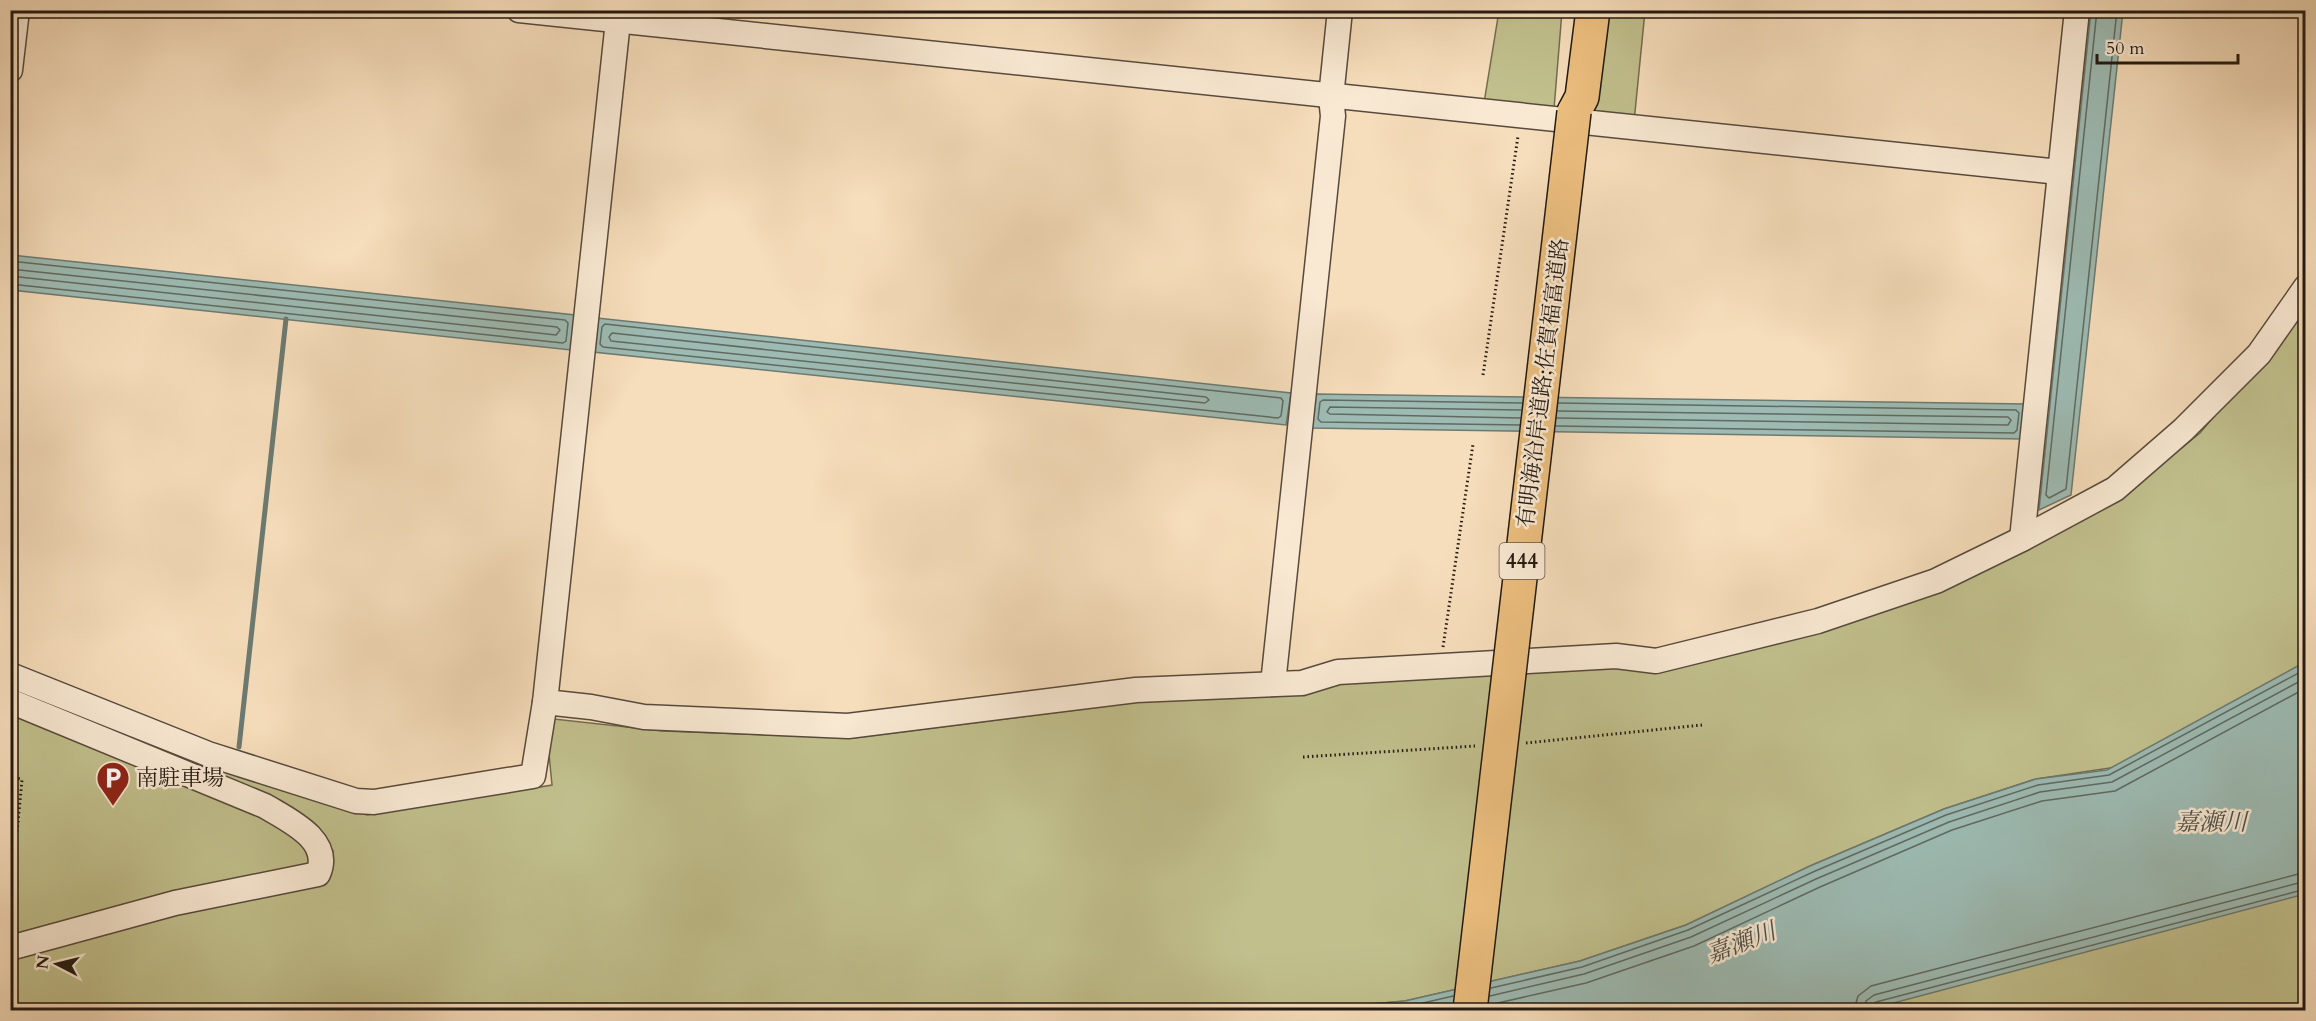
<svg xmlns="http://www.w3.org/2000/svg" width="2316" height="1021" viewBox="0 0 2316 1021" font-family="Cardo,'Noto Serif JP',serif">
  <rect width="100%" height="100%" fill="#f6ddbb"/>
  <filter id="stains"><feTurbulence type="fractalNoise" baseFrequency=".00333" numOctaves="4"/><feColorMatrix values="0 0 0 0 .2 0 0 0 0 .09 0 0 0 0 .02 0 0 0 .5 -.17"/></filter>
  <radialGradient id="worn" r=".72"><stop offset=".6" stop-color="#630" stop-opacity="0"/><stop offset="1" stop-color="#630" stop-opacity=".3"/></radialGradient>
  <g fill="#c1c08d" stroke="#726c4f" stroke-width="1.5">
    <path d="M1499,11H1562L1554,109L1484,103Z"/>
    <path d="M1606,11H1645L1634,122L1589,117Z"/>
    <path d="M2305,309V739L2036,779L1944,809L1810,866L1686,925L1580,961L1405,1001L1303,1010H11L10,711C110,751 216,784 305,845L307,854L333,851L308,823L11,691V679L212,762L367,815L552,785L549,754L554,719L663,731L853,738L1139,702L1306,694L1337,680L1609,663L1815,632L2118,499L2200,433Z"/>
    <path d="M2305,879V1010H1799Z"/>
  </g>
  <g fill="#9dbbb3" stroke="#6c7a72" stroke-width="1.5">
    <path d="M2091,11H2123L2071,495L2039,510Z"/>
    <path d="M11,255L575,315L571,350L11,290Z"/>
    <path d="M597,318L1291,393L1286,425L593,352Z"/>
    <path d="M1315,394L2026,404L2023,439L1311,428Z"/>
    <path d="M2305,662V894L1867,1010H1303L1405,1001L1580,961L1686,925L1810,866L1944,809L2036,779L2107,770Z"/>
  </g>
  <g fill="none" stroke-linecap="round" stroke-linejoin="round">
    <g stroke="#606a62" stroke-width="1.5">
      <path d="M2097,10L2046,495L2049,498L2066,489L2117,10"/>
      <path d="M10,261L565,320L568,323L566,341L563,343L10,284"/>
      <path d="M10,269L557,327L560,330L556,335L10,276"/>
      <path d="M605,324L1281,398L1283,401L1281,416L1278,418L603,347L600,344L602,327Z"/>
      <path d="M612,333L1206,397L1209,400L1205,403L611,341L609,337Z"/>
      <path d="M1520,418L1330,414L1327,412L1330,407L1521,410"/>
      <path d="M1557,418L2008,425L2011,420L2008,417L1558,411"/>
      <path d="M1520,425L1321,422L1318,419L1320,402L1323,400L1522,403"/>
      <path d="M1556,426L2014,433L2017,430L2019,413L2016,410L1558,403"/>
      <path d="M1491,988L1582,967L1688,930L1813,872L1946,815L2038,785L2109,775L2306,669"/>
      <path d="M1490,996L1584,974L1691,937L1816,879L1949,822L2040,792L2112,782L2306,678"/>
      <path d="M1489,1005L1586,983L1694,946L1820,887L1952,830L2042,801L2115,791L2306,688"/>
      <path d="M1369,1010L1406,1007L1453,996"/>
      <path d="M1854,1010L1858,996L1871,986L2306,872"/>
      <path d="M1863,1010L1866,1001L1874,995L2306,881"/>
      <path d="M1871,1010L1872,1005L1876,1002L2306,889"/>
    </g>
    <path stroke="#6c7a72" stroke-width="5" d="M239,747L286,319"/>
    <g stroke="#574a3c" stroke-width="27">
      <g id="minor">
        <path d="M519,10L2059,172"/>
        <path d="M10,70L17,10"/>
        <path d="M2022,539L2077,10"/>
        <path d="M10,675L208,754L356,801L374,802L533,776L545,702L618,21"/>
        <path d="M1273,684L1333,116L1331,97L1340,10"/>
        <path d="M10,701L265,806C288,820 333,840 318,874L175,903L10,948"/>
        <path d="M545,702L591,707L644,717L848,726L1136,690L1302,683L1338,672L1616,656L1656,661L1818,621L1936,581L2022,539L2115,489L2183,430L2259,354L2306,287"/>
      </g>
    </g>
    <g stroke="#221911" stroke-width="36">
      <path id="highway" d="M1574,112L1582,97L1593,10"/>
    </g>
    <g stroke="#221911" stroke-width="3" stroke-dasharray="1.5 3" stroke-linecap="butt">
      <path d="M1483,375L1518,136"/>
      <path d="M1443,647L1473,444"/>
      <path d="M1526,743L1702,725"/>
      <path d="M1303,757L1475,746"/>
      <path d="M10,775L22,780L17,832L10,834"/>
    </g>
    <use href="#minor" stroke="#f9e9d3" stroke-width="24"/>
    <use href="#highway" stroke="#ebbe7e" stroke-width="33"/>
    <g stroke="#221911" stroke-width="36" stroke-linecap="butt">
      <path id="highway-bridge" d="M1470,1010L1574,112"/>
    </g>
    <use href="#highway-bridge" stroke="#ebbe7e" stroke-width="33"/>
  </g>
  <defs>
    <g id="parking-pin" transform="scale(1.725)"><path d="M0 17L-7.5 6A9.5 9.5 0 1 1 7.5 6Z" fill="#8f2418" stroke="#f9e9d3"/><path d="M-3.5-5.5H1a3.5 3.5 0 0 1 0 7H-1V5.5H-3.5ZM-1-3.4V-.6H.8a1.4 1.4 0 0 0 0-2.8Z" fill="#fff"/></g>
  </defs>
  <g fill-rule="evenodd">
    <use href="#parking-pin" x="113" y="778"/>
  </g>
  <g text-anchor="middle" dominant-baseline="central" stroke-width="5" stroke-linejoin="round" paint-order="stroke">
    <rect fill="#f9e9d3" stroke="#62574b" stroke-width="1.5" x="1499.5" y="543" width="45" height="36" rx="4.5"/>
    <g font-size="21" font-weight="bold" fill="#221911">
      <text x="1522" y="561">444</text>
    </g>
    <g font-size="22" fill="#221911" stroke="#f9e9d3">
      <text transform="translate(1543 383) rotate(-83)">有明海沿岸道路;佐賀福富道路</text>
    </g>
    <g font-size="22" fill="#221911" stroke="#f9e9d3" text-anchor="start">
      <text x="136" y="778">南駐車場</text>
    </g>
    <g font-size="24" font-style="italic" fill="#4d524a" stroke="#f9e9d3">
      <text x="2211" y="822">嘉瀬川</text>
      <text transform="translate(1741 943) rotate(-21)">嘉瀬川</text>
    </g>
  </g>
  <rect width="2316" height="1021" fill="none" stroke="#f6ddbb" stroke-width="36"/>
  <rect x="12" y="12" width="2292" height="997" fill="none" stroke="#221911" stroke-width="3"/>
  <rect x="18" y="18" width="2280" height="985" fill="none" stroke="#221911" stroke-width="1.5"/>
  <g transform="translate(57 964) rotate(277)" stroke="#f9e9d3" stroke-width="4.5" paint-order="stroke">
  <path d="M0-4.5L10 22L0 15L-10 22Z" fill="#221911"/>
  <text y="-9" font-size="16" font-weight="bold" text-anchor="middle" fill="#221911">N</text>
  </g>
  <path d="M2097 54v9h141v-9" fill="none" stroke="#221911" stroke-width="3"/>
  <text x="2106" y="54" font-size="18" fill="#221911" stroke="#f9e9d3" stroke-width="4.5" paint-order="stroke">50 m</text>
  <rect width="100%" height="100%" filter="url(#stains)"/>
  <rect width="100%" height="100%" fill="url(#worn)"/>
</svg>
